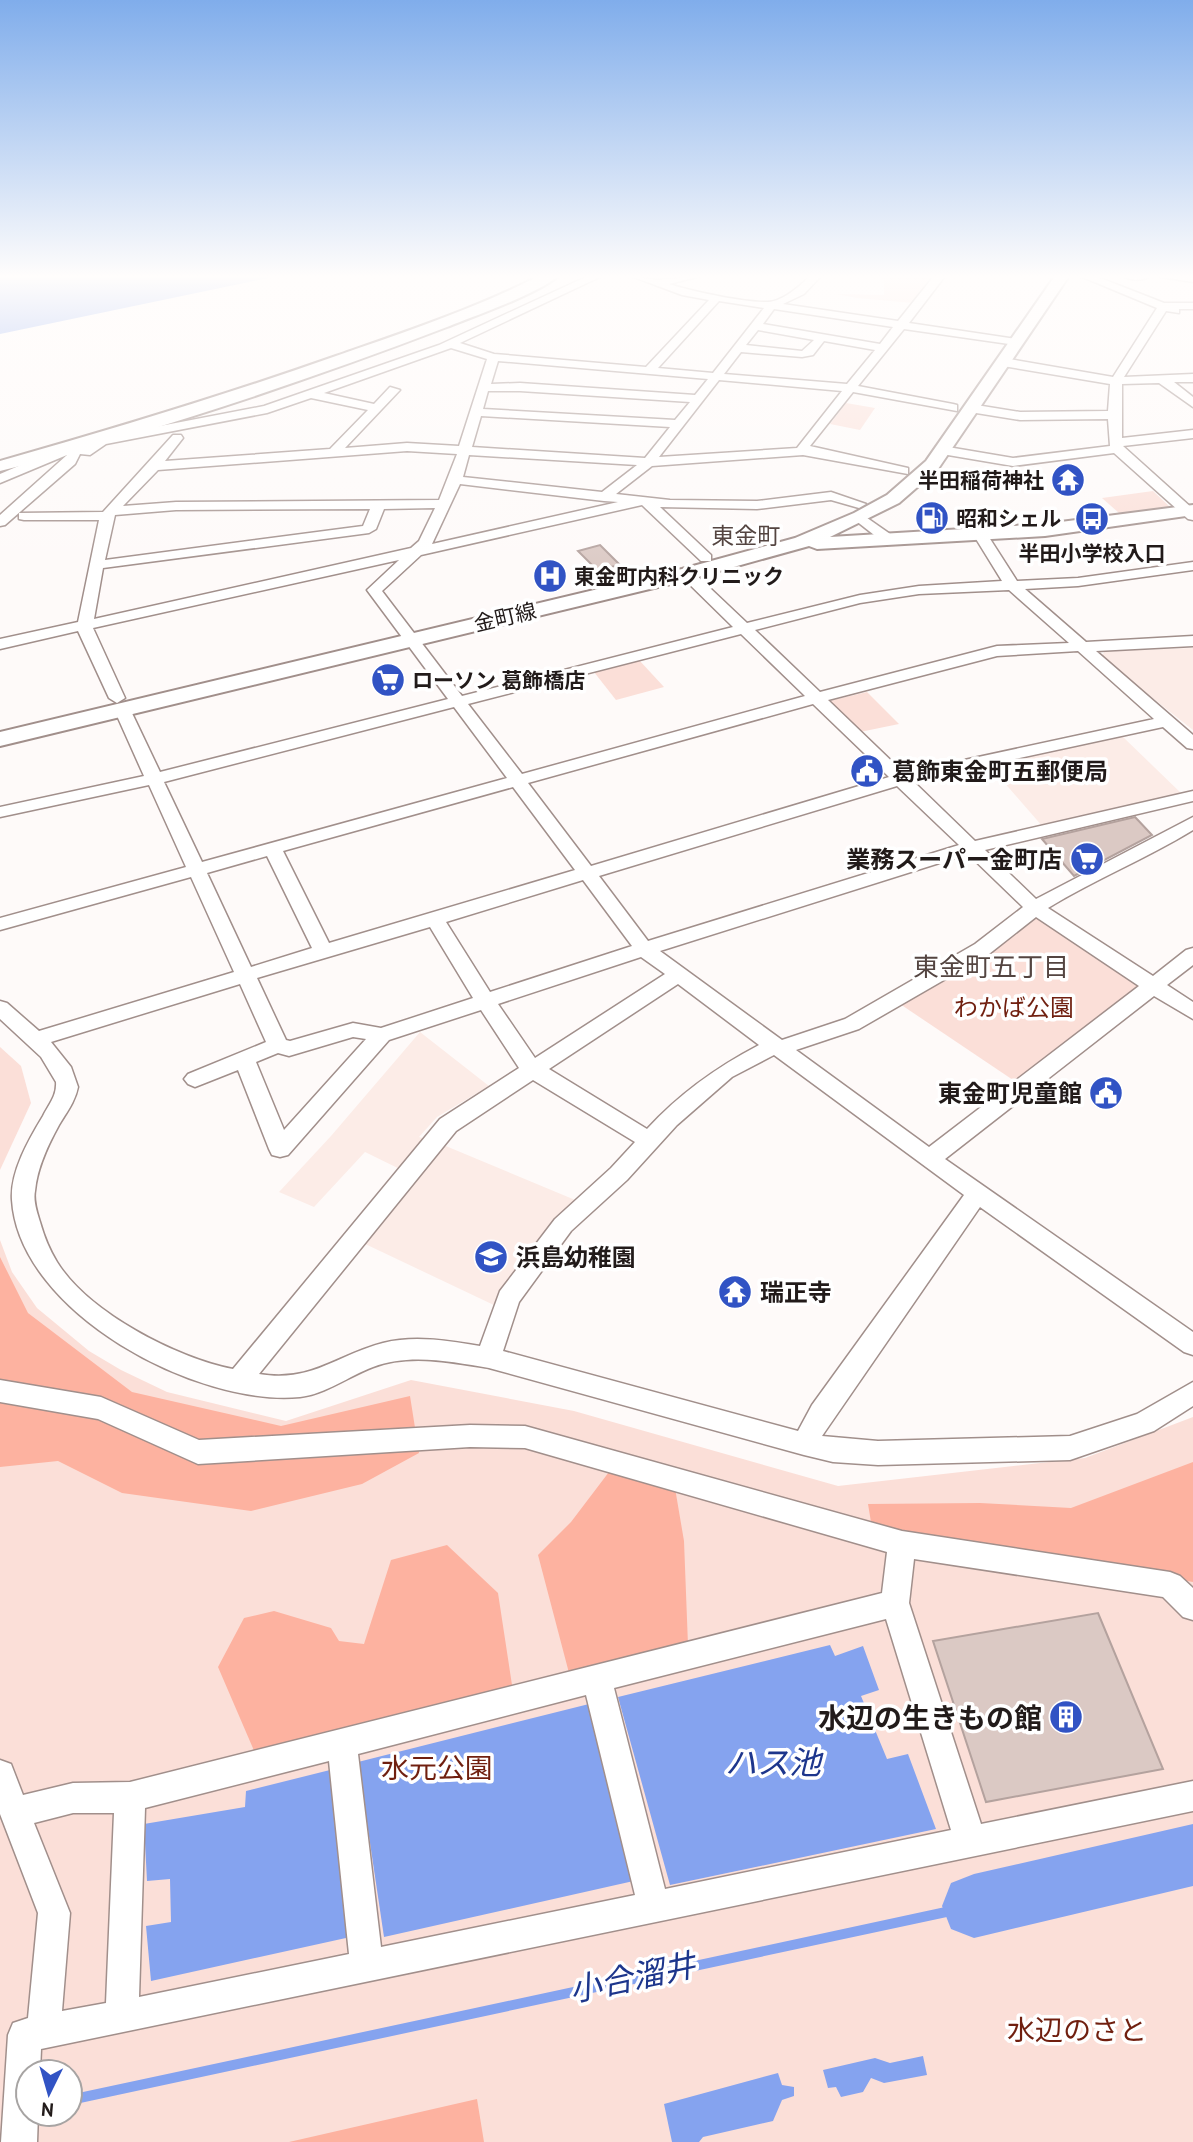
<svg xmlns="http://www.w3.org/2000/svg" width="1193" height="2142" viewBox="0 0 1193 2142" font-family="'PT Sans','Noto Sans JP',sans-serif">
  <rect width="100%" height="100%" fill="#fefaf9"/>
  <g fill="#fcece7">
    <path d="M1193,648V730L1101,657L1105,651Z"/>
    <path d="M1121,735L1183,795L1043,827L988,764Z"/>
    <path d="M420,1032L489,1086L437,1117L419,1137L441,1144L580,1202L498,1307L361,1242L414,1176L365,1152L314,1207L279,1192L331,1136Z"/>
  </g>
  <g fill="#fbdfd8" fill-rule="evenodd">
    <path d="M884,276H934L913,303L857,298L836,294L884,295Z"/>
    <path d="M846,403L875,408L860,430L830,424Z"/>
    <path d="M1153,491L1170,507L1119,513L1102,498Z"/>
    <path d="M639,660L664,687L616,700L594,672Z"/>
    <path d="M867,692L899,724L860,732L829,701Z"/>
    <path d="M1036,914L1141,985L1016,1082L900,1004Z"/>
    <path d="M0,1047L21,1066L31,1103L0,1170Z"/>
    <path d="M0,1240L12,1272L37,1308L89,1351L121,1370L167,1392L286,1421L411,1380L574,1411L838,1486L1085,1458L1193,1417V2142H0ZM28,2072H70V2114H28Z"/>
  </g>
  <g fill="#fdb2a0">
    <path d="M0,1257L28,1313L132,1392L281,1426L410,1396L419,1453L362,1484L251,1511L122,1493L58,1461L0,1467Z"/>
    <path d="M1193,1462V1582L872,1528L868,1504L980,1503L1071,1508Z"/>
    <path d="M612,1468L675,1488L684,1541L688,1645L569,1673L538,1555L571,1522Z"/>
    <path d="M447,1545L498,1593L512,1685L258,1760L218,1667L244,1618L274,1611L331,1628L339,1641L364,1644L391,1560Z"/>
    <path d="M477,2099L484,2142H289Z"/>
  </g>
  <g fill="#85a3ef">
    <path d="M0,276H278L0,334Z"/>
    <path d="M830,1645L835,1656L863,1646L879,1690L861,1696L887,1759L908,1754L936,1829L670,1885L618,1697Z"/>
    <path d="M593,1703L638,1880L384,1937L358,1762Z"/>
    <path d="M334,1769L355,1936L151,1981L146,1926L171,1922L170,1879L147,1881L144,1824L245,1807L246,1791Z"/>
    <path d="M923,2056L927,2075L884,2083L871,2078L863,2092L841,2097L836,2087L828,2088L823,2070L875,2058L890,2063Z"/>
    <path d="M778,2073L782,2085L794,2087V2096L782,2100L773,2121L703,2137L699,2142H672L664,2104Z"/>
  </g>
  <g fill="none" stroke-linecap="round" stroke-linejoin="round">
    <path stroke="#85a3ef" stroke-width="10" d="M70,2100L974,1906"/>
    <path fill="#85a3ef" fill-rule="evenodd" d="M1193,1824V1886L974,1938L951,1929L942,1906L951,1883L974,1874Z"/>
  </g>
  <g fill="#dbc9c4" stroke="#b4a29e" stroke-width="2">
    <path d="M600,545L620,565L597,570L578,551Z"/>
    <path d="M1135,817L1152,835L1074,876L1042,839Z"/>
    <path d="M1098,1613L1163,1769L986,1802L933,1641Z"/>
  </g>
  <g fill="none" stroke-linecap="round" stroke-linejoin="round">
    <g stroke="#a18f8b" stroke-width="3">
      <g id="street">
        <path d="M588,276H602L460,343L494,354L646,367L709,300L682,295L631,276L657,280L701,276L669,284C690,291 746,303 768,302C783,301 799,287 810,276H821L804,294L783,304L898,321L934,276H945L909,323L1016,339L1022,342L1016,345L904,329L858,386L953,404L957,405V411L853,392L810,446L908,468V474L803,455L652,466L616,494L670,500L757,501L831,492L866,504L859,508L831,500L757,509L660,507L711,555V561H701L642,505L421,555L382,591L462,696L733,627L682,577L680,574L687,570L692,571L747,623L860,595L919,586L1002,581L973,534L980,530L985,531L1017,581L1078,578L1193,562V570L1078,586L1025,589L1086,642L1193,636V646L1096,651L1193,735V749L1187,748L1163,727L913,781L975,841L1193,791V801L985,850L1036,899L1193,817V830C1146,859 1095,879 1048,908L1153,976L1186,950L1193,948V965L1167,985L1193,1002V1019L1154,996L945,1159L1193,1332V1355L1184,1352L980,1207L822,1436L878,1441L1070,1436L1137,1414L1193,1382V1406L1154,1431L1070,1460L878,1465L833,1462L804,1455L489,1368C452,1362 410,1353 373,1367C349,1376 326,1394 300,1397C198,1407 19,1313 12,1200C10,1172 29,1139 43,1116C49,1104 57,1096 56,1082L41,1057L0,1019V1001L7,1003L39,1031L234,972L191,877L0,930V918L186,867L149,785L0,817V807L144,776L114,709L122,704L130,709L160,772L448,699L367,590L399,560L93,628L125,698L117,703L109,698L78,631L0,649V639L78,622L99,520H24L19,519V513L103,512L173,435H181L183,438L165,461L330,449L368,410L311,398L267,413L106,444L90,455L80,454L75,464L5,525L0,526V515L67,455L0,483V474L74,442L85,445L103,437L264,406L439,345ZM719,301L764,308L713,373L658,368ZM774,309L893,327L880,344L763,324ZM758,330L814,340L802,351L746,345ZM824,341L875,350L847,384L724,374L741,352L802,357L813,355ZM451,348L487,359L459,446L407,443L345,448L400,390L390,387L374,404L324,393ZM498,361L708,379L695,395L520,383L491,384ZM719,380L842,391L797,448L659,457ZM488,391H520L690,402L675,420L483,409ZM481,416L670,427L645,458L472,447ZM407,451L457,454L439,500L176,502L123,506L158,470ZM469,455L637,465L602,492L463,477ZM460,484L604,501L618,502L432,544ZM435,508L419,541L411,548L94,619L103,568L369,533L376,529L384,509ZM370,509L363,526L105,560L115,515L176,510ZM1009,590L1069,643L997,646L820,692L755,630L860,603L919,594ZM741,634L805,696L522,774L468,704ZM1078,651L1154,719L904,773L828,700L997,656ZM813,704L889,777L591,866L528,783ZM454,707L507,778L202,862L164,782ZM897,786L959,845L648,941L599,876ZM513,787L575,870L329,943L283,851ZM968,854L1023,907L975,944L845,1019L782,1040L660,951ZM267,856L312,948L251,967L207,873ZM583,880L632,946L490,992L446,922ZM1036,917L1139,986L929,1147L796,1050L859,1029L989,954ZM430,927L473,998L381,1028L353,1023L290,1041L286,1040L257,978ZM641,957L665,974L535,1058L498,1004ZM240,984L266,1042L188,1074L184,1079L188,1084L195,1087L238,1070L269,1149L272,1155L280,1157L288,1155L389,1040L481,1010L519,1068L440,1119L233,1369C176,1358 88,1312 57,1262C49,1249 44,1236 40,1222C37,1212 33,1201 35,1191C37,1168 48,1145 59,1125C66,1113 75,1102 78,1087L71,1067L51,1042ZM678,984L759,1045C717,1067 680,1093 647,1129L549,1069ZM353,1037L366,1039L284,1130L256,1062L278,1053L289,1056ZM774,1055L964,1195L812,1405L798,1431L503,1351L519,1302L571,1231L627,1180L677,1125L732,1077ZM533,1080L635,1142L611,1168L555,1219L500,1291L480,1346C449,1341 415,1335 383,1343C336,1355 312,1383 259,1374L456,1131Z"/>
        <path d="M1080,276H1095L1164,303H1193V309H1179V313L1166,311L1124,377L1193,374V382H1174L1193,397V407L1159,383L1122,384V438L1193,430V438L1123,446L1193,509V520L1188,519L1114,453L1013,466L942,454L936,450L942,446L1013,458L1110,446L1108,419L1020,420L970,412L964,408L970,404L1020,412L1108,411L1110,384L1003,366L997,362L1003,358L1113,377L1157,308Z"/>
        <path d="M1124,276H1150C1144,281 1130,281 1124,276Z"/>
        <path d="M1154,276H1193V282Z"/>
        <path d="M860,513L893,536V542H883L855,520V514Z"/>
        <path d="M0,1380L101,1397L199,1440L470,1425L525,1426L902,1531L1170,1572L1180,1576L1193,1588V1620L1183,1617L1163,1597L914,1559L909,1603L981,1824L1193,1781V1811L41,2049L40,2072H28V2114H38L37,2142H1L8,2035L13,2023L28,2018L38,1913L0,1814V1760L11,1764L23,1795L73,1783L130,1782L882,1593L887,1552L525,1448L470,1447L198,1464L98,1419L0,1402ZM886,1619L951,1830L665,1889L614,1688ZM586,1695L635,1895L381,1947L358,1754ZM329,1761L349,1954L139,1997L145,1808ZM73,1813H114L106,2003L62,2011L70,1913L34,1823Z"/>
      </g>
    </g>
    <g stroke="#a18f8b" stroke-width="4">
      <g id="secondary">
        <path d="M539,276H558C540,293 472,317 447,327C303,382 149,434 0,471V461C113,429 225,395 336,356C405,332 474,309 539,276Z"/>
        <path d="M1055,276H1069L938,469L899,503L830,537L1045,524L1193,505V515L1045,536L817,549L809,546L687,580L0,746V732L682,569L795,538L854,513L887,495L926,461Z"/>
      </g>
    </g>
    <use href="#street" fill="#fff" fill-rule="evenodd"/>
    <use href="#secondary" fill="#fff" fill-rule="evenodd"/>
  </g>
  <linearGradient id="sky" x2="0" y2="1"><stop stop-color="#80adeb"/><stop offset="0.48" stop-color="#fffdfc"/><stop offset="1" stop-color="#fffdfc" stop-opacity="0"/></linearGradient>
  <rect width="1193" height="576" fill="url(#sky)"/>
  <defs>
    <g id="temple-disc" transform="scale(1.75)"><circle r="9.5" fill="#3153c4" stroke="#fff"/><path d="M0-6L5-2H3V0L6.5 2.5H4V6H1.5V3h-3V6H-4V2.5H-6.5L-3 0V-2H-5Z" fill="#fff"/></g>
    <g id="fuel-disc" transform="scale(1.75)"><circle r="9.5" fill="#3153c4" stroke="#fff"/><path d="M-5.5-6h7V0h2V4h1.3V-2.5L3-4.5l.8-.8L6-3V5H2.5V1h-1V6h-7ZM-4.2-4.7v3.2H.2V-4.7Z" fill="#fff"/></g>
    <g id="bus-disc" transform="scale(1.75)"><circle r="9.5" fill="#3153c4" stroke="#fff"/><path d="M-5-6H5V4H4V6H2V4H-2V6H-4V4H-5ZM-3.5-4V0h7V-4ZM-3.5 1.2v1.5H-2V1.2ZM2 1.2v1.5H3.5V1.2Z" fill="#fff"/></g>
    <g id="hospital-disc" transform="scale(1.75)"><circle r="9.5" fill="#3153c4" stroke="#fff"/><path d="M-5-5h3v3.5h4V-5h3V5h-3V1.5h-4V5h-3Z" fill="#fff"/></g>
    <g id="supermarket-disc" transform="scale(1.75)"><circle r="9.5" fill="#3153c4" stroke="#fff"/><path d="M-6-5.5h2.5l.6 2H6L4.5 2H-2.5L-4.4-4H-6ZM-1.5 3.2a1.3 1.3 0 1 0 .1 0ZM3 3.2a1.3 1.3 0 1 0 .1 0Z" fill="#fff"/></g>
    <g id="civic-disc" transform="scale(1.75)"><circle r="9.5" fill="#3153c4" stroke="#fff"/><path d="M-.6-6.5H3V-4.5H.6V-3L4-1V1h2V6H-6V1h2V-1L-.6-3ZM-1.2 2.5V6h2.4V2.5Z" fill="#fff"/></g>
    <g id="school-disc" transform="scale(1.75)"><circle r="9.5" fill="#3153c4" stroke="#fff"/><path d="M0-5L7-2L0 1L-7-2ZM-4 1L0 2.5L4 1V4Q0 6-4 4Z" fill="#fff"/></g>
    <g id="building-disc" transform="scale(1.75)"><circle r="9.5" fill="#3153c4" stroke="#fff"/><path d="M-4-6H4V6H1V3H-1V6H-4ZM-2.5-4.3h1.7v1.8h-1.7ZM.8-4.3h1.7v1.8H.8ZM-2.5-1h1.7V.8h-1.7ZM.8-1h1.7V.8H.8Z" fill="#fff"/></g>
  </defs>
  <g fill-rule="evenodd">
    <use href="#temple-disc" x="1068" y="480"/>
    <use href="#fuel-disc" x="932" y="518"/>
    <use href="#bus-disc" x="1092" y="519"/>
    <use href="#hospital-disc" x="550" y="576"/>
    <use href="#supermarket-disc" x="388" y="680"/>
    <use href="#civic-disc" x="867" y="771"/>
    <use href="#supermarket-disc" x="1087" y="859"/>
    <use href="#civic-disc" x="1106" y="1093"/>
    <use href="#school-disc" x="491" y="1257"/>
    <use href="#temple-disc" x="735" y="1292"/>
    <use href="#building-disc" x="1066" y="1717"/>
  </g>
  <g text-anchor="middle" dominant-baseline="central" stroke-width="7" stroke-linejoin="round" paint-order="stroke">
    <g font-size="21" font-weight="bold" fill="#221b1a" stroke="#fff" text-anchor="start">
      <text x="1044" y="480" text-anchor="end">半田稲荷神社</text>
      <text x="956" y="518">昭和シェル</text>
      <text x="1092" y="553" text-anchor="middle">半田小学校入口</text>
      <text x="574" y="576">東金町内科クリニック</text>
      <text x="412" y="680">ローソン 葛飾橋店</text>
    </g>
    <g font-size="21" fill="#221b1a" stroke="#fff">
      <text transform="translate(505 617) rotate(-13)">金町線</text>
    </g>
    <g font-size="23" fill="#544541" stroke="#fff">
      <text x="746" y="535">東金町</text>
    </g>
    <g font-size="24" font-weight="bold" fill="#221b1a" stroke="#fff" text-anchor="start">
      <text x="892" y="771">葛飾東金町五郵便局</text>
      <text x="1062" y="859" text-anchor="end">業務スーパー金町店</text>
      <text x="1082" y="1093" text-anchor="end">東金町児童館</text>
      <text x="516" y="1257">浜島幼稚園</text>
      <text x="760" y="1292">瑞正寺</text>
    </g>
    <g font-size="24" fill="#701f0f" stroke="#fff">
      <text x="1014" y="1007">わかば公園</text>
    </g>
    <g font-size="26" fill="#544541" stroke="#fff">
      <text x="991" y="966">東金町五丁目</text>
    </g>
    <g font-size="28" font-weight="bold" fill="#221b1a" stroke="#fff" text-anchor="end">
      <text x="1042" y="1717">水辺の生きもの館</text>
    </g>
    <g font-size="28" fill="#701f0f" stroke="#fff">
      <text x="437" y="1767">水元公園</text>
      <text x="1077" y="2029">水辺のさと</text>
    </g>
    <g font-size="32" font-style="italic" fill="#1d368c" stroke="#fff">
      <text x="773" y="1762">ハス池</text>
      <text transform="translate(632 1977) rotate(-12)">小合溜井</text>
    </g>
  </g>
  <g transform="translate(49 2093) rotate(185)"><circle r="33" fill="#ffffff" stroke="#a7a4a3" stroke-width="2"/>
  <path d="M0-5L12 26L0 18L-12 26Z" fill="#3153c4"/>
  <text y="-10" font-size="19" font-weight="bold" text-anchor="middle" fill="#221b1a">N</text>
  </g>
</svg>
